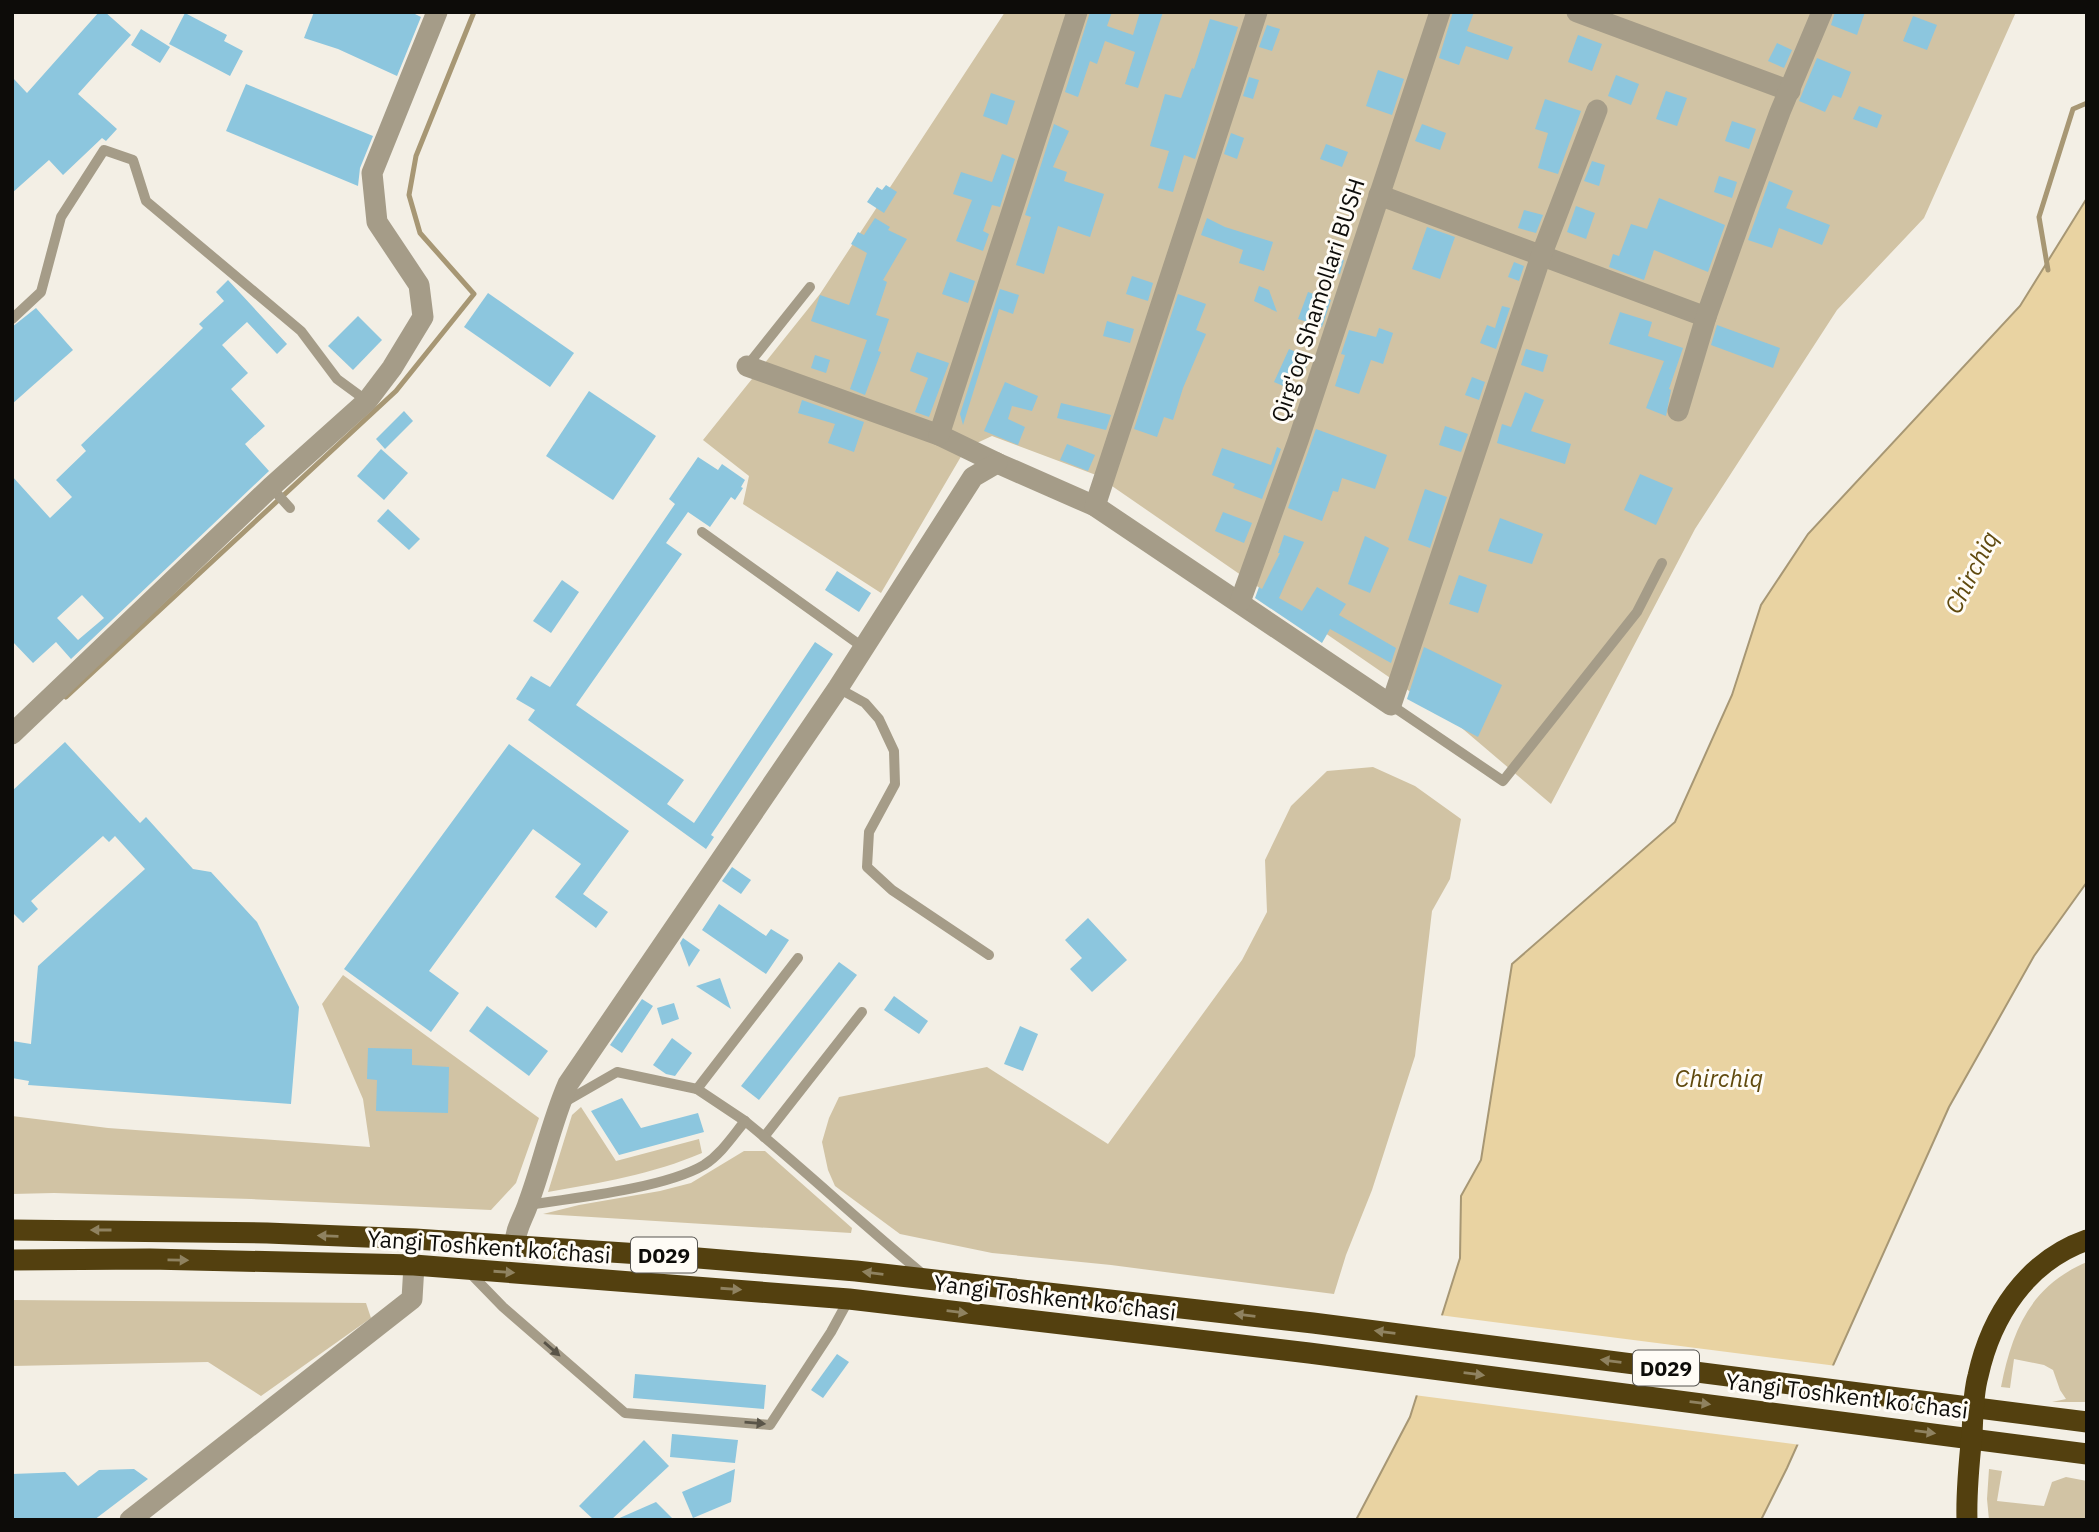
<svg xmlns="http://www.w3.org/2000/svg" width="2099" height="1532" viewBox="0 0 2099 1532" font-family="'IBM Plex Sans',sans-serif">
  <rect width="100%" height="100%" fill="#f3efe5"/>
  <g fill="#d1c3a4">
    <path d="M1005,12H2016L1924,218L1837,310L1695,529L1551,804L1457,724L1096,475L992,436L966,448L881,593L743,504L749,476L703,440L820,294Z"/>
    <path d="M1373,767L1415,786L1461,819L1450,879L1432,911L1415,1056L1372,1190L1346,1255L1334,1294L1111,1265L992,1253L900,1234L835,1186L828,1170L822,1142L829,1118L839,1097L987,1067L1108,1144L1242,960L1267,912L1265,860L1291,806L1327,771Z"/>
    <path d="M343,975L539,1118L516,1183L491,1210L251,1199L54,1193L12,1194V1116L108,1128L370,1147L363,1099L322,1004Z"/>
    <path d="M581,1107L616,1161L699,1139L702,1153C653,1174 600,1183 548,1192L572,1115Z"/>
    <path d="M744,1151H765L852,1228L851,1233L543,1214L579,1205L660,1191L691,1183Z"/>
    <path d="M2087,1262V1402H2052L2066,1399L2060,1390L2053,1370L2044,1365L2014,1359L2010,1388L2001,1387C2012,1331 2030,1286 2087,1262Z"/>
    <path d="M12,1300L366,1303L371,1318L261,1396L208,1362L12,1366Z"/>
    <path d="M1989,1469L2002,1471L1997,1501L2044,1506L2052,1482L2066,1477L2087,1481V1520H1989L1987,1499Z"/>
  </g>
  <path fill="#e9d3a2" stroke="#a79774" stroke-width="2" d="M2087,198V882L2034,956L1949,1107L1787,1468L1761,1520H1356L1410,1417L1460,1258L1461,1196L1481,1160L1512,964L1675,822L1732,695L1761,605L1808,534L2020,306Z"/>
  <path fill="#f3efe5" d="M1439,1315L1837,1366L1801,1445L1414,1395Z"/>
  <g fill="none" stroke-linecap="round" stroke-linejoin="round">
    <g stroke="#a79774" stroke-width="5">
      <path d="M2048,270L2039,217L2073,109L2087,103"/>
      <path d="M66,697L396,391L474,294L420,233L409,195L416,156L474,12"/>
    </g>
  </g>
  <g fill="#8cc6de" fill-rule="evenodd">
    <path d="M99,12H105L131,35L78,94L117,129L106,141L102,138L63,175L49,160L12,193V77L27,93Z"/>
    <path d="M314,12H411L421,17L397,76L338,49L304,38Z"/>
    <path d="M1090,12H1112L1107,26L1133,35L1140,12H1163L1138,88L1125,84L1135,52L1105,41L1097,64L1090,61L1078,97L1065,92Z"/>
    <path d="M1453,12H1474L1467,31L1513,47L1508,60L1466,46L1459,65L1439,58Z"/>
    <path d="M1835,12H1865L1857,35L1831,25Z"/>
    <path d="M185,13L227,35L224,41L243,51L230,76L169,44Z"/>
    <path d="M1913,16L1937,25L1927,50L1903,41Z"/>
    <path d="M1210,19L1238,27L1195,159L1184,155L1173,192L1158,188L1169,151L1150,146L1165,94L1181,98L1192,68L1194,69Z"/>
    <path d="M1267,25L1280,29L1272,51L1259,47Z"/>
    <path d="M141,29L170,47L160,63L131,45Z"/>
    <path d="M1578,35L1602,44L1592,71L1568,62Z"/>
    <path d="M1777,43L1792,50L1784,68L1768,61Z"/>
    <path d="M1817,58L1851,72L1841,98L1833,95L1825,112L1799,101Z"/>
    <path d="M1378,70L1404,79L1392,115L1366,106Z"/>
    <path d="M1616,75L1639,84L1631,105L1608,96Z"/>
    <path d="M1249,77L1259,80L1253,99L1243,96Z"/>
    <path d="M246,84L373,136L360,168L358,186L226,131Z"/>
    <path d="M1666,91L1687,98L1677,126L1656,119Z"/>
    <path d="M991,93L1015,101L1007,125L983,116Z"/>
    <path d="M1545,99L1581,111L1558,174L1538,168L1548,133L1535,129Z"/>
    <path d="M1859,106L1882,115L1877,128L1853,119Z"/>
    <path d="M1732,121L1756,129L1749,149L1725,141Z"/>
    <path d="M1054,124L1069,131L1053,167L1067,172L1064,181L1104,194L1090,237L1058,226L1044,274L1016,265L1031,217L1025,215Z"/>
    <path d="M1422,124L1446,133L1440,150L1415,141Z"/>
    <path d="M1231,133L1244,138L1237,159L1224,154Z"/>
    <path d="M1326,144L1348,152L1342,167L1320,159Z"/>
    <path d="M1002,154L1015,159L1000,207L992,205L983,231L989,234L983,251L956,241L972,200L953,194L961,172L992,182Z"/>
    <path d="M1592,161L1605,165L1599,186L1584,181Z"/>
    <path d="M1719,176L1737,182L1732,198L1714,192Z"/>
    <path d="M1769,181L1793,191L1786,208L1830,225L1822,245L1779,228L1772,248L1748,240Z"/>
    <path d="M886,185L897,192L884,213L867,202L877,187L882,190Z"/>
    <path d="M1659,198L1725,225L1708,272L1654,250L1644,280L1609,267L1613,254L1619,256L1631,224L1647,229Z"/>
    <path d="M1576,206L1595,213L1586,239L1567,232Z"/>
    <path d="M1524,210L1543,215L1536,233L1518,228Z"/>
    <path d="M875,218L890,227L888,230L907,239L883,280L887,282L876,315L889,319L878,351L881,352L865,395L850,389L867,340L811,321L820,295L849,305L867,253L851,244L858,232L864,235Z"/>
    <path d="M1207,218L1225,227L1273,242L1264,271L1239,263L1243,250L1201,235Z"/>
    <path d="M1427,227L1455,237L1440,279L1412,269Z"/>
    <path d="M1331,254L1344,260L1340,274L1325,268Z"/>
    <path d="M1514,262L1524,266L1519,281L1508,277Z"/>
    <path d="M950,272L975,281L968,303L942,294Z"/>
    <path d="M1132,276L1153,283L1148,301L1126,294Z"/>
    <path d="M228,280L287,344L277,354L247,322L222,345L248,373L231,389L265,426L245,444L269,471L71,659L56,642L33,663L12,641V476L50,518L72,497L56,480L86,451L81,445L203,328L199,324L224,301L216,292ZM82,595L104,618L78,640L57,618Z"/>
    <path d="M1259,286L1269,290L1277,312L1254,301Z"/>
    <path d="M1000,289L1019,295L1013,314L999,309L963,425L960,414Z"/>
    <path d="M1308,292L1331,300L1322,327L1298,319Z"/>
    <path d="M488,293L574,353L550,387L464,327Z"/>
    <path d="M1178,294L1206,304L1196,330L1206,334L1183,388L1173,420L1164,417L1157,437L1134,429Z"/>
    <path d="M1502,306L1510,308L1496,349L1480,343L1487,325L1495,328Z"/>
    <path d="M36,308L73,350L12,404V327Z"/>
    <path d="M1620,312L1652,322L1648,336L1683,348L1669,389L1671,390L1666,416L1646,408L1664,361L1609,344Z"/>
    <path d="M358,316L382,340L353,370L328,346Z"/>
    <path d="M1107,321L1134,329L1130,343L1103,336Z"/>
    <path d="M1717,325L1780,348L1773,368L1711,345Z"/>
    <path d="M1379,328L1393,333L1383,364L1371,360L1359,394L1335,386L1345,355L1341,354L1349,330L1376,337Z"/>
    <path d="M1289,349L1310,358L1303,374L1296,371L1288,388L1274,382Z"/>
    <path d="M1526,349L1548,355L1543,372L1521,365Z"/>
    <path d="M917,352L949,363L929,417L915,412L928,378L910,371Z"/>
    <path d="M815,355L830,360L826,373L811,368Z"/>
    <path d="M1472,377L1485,382L1479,400L1465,395Z"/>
    <path d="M1005,382L1038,396L1032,411L1012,406L1008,419L1025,427L1018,445L984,431Z"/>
    <path d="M589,391L656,436L613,500L546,456Z"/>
    <path d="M1525,392L1544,400L1531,431L1571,444L1565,464L1497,443L1502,424L1511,427Z"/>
    <path d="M802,400L864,422L854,452L828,443L835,424L798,413Z"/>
    <path d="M1061,403L1111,415L1106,430L1057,418Z"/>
    <path d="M404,411L413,421L385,449L376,439Z"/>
    <path d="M1445,426L1468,434L1461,452L1439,445Z"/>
    <path d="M1316,429L1387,455L1375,489L1342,478L1338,492L1333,491L1322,521L1288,508Z"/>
    <path d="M1067,444L1095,455L1088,471L1060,460Z"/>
    <path d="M1277,447L1281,449L1262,499L1233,488L1235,484L1212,475L1222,448L1271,465Z"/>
    <path d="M381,449L408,473L384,500L357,476Z"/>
    <path d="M698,457L718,470L722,464L745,480L741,487L743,488L735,500L731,497L710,527L688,512L666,543L682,554L576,705L684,780L667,804L694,823L815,642L833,654L711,835L714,837L706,849L528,720L535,710L516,699L531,676L550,687L675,504L669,499Z"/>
    <path d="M1640,474L1673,488L1656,525L1624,510Z"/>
    <path d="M1425,489L1447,497L1430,548L1408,540Z"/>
    <path d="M388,509L420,539L409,550L377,521Z"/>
    <path d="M1223,512L1252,523L1244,543L1215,531Z"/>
    <path d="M1500,518L1543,534L1532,564L1488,551Z"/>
    <path d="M1284,535L1304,542L1279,598L1302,611L1317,587L1346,604L1339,615L1396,648L1391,663L1330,629L1322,643L1255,598L1259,587L1262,589L1280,553H1278Z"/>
    <path d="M1365,536L1389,548L1370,593L1348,584Z"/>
    <path d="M837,571L871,593L859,612L825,590Z"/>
    <path d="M1459,575L1487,585L1478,613L1449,604Z"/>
    <path d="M562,580L579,592L551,633L533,621Z"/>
    <path d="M1424,647L1502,685L1478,737L1407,699Z"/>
    <path d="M65,742L140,823L146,817L193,869L211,872L257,922L299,1007L291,1104L28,1085L29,1081L12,1078V1041L31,1044L38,966L145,869L115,836L109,842L103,836L31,901L38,909L23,923L12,912V791Z"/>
    <path d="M509,744L629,831L583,894L608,912L596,928L555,897L581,864L533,829L429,971L459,993L431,1032L344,969Z"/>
    <path d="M732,867L751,880L741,894L722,881Z"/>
    <path d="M719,904L766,936L771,929L789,940L766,974L702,930Z"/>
    <path d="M1088,918L1127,960L1092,992L1070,969L1082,958L1065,940Z"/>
    <path d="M683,938L700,950L689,967L680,943Z"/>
    <path d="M839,962L857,975L759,1100L741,1086Z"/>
    <path d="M720,978L731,1009L696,986Z"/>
    <path d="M894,996L928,1021L919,1034L884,1010Z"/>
    <path d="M642,999L653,1006L622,1053L610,1045Z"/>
    <path d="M674,1003L679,1019L662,1025L657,1008Z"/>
    <path d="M487,1006L548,1051L529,1076L469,1031Z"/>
    <path d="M1020,1026L1038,1034L1023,1071L1004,1064Z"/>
    <path d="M672,1038L692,1053L675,1076L666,1074L653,1065Z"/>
    <path d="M368,1048L412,1049V1065L449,1067L448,1113L376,1111L377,1080L367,1079Z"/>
    <path d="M622,1098L641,1128L698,1113L704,1132L619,1155L591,1111Z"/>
    <path d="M837,1354L849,1362L823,1398L811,1390Z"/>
    <path d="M635,1374L766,1385L764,1409L633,1398Z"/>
    <path d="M672,1434L738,1440L735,1463L670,1457Z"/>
    <path d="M644,1440L669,1466L611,1520H594L579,1506Z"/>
    <path d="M134,1469L148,1479L94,1520H12V1474L65,1472L78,1486L99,1470Z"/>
    <path d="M735,1469L731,1502L693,1518L682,1492Z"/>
    <path d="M656,1502L674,1520H615Z"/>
  </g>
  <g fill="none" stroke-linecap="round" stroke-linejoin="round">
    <g stroke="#a59c88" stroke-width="10">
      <path d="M12,319L41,292L61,217L104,150L133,160L146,201L301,331L337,379L367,401"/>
      <path d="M747,366L810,287"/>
      <path d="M271,487L290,508"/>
      <path d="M702,532L864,648"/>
      <path d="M838,688L865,703L879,719L894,751L895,784L869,832L867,867L892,890L989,955"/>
      <path d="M1391,705L1503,781L1637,612L1662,563"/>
      <path d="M563,1103L617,1072L697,1089"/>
      <path d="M745,1121L697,1089L798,958"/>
      <path d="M764,1137L862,1012"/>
      <path d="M528,1205C575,1198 665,1188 704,1165C721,1154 732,1137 745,1121C806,1171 863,1225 924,1275"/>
      <path d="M468,1271L503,1307L625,1413L770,1425L831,1332L849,1299"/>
    </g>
    <g stroke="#a59c88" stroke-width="21">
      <path d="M1577,12L1790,91"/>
      <path d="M1379,195L1706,317"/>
      <path d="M747,366L939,435L997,463L1095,506L1391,705L1541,256L1597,110"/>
      <path d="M1678,411L1706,317L1745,207L1780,112L1822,12"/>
      <path d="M939,435L1077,12"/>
      <path d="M1095,506L1257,12"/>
      <path d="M1240,602L1298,441L1440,12"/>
      <path d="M12,734L271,487L367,401L392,368L423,317L419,285L377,222L372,173L437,12"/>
      <path d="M515,1245C515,1229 523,1219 528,1204C543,1164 551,1123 568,1084L838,688L973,477L997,463"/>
      <path d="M130,1520L412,1299L414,1265"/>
    </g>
    <g stroke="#53400f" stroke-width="21">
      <path d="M12,1230L267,1233L415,1239L686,1257L856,1271L1313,1323L2087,1422"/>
      <path d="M12,1260L150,1259L414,1265L849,1299L1309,1353L2087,1454"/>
      <path d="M1967,1520C1966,1491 1969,1463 1972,1434C1973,1415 1973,1394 1978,1376C1991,1316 2027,1261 2087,1240"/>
    </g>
  </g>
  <defs><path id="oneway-solid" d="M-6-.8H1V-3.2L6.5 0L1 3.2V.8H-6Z" transform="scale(1.75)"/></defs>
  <g fill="#8f8260">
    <use href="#oneway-solid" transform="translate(101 1230) rotate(-180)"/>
    <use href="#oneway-solid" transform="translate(328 1236) rotate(-178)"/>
    <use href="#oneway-solid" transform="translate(178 1260) rotate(1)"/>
    <use href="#oneway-solid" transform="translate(504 1272) rotate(4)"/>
    <use href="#oneway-solid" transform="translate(873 1273) rotate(-173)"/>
    <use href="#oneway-solid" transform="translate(731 1289) rotate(4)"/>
    <use href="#oneway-solid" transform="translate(957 1312) rotate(7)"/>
    <use href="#oneway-solid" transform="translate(1245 1315) rotate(-173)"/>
    <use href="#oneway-solid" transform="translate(1385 1332) rotate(-173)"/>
    <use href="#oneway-solid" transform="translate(1611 1361) rotate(-173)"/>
    <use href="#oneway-solid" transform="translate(1474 1374) rotate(7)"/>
    <use href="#oneway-solid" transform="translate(1700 1403) rotate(7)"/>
    <use href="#oneway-solid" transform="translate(1925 1432) rotate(7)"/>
  </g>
  <g fill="#595448">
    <use href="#oneway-solid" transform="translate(552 1349) rotate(41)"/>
    <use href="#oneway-solid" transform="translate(755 1423) rotate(5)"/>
  </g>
  <g text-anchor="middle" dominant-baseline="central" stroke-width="6" stroke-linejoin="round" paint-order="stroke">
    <g fill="#fffcf6" stroke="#565450" stroke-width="2">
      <rect x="631" y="1237.5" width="66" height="35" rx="5"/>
      <rect x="1633" y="1350.5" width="66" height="35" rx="5"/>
    </g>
    <g font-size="21" font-weight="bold" fill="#0d0c09">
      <text x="664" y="1255">D029</text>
      <text x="1666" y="1368">D029</text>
    </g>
    <g font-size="23" fill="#0d0c09" stroke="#fffcf6">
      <text transform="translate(1317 300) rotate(-72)">Qirg'oq Shamollari BUSH</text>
      <text transform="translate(489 1246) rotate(4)">Yangi Toshkent ko‘chasi</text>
      <text transform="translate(1055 1297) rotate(7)">Yangi Toshkent ko‘chasi</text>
      <text transform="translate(1847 1395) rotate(7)">Yangi Toshkent ko‘chasi</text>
    </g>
    <g font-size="24" font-style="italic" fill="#604a0e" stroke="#fffcf6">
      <text transform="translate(1971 572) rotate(-63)">Chirchiq</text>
      <text x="1719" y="1078">Chirchiq</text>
    </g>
  </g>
  <rect width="2099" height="1532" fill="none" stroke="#0d0c09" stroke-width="28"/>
</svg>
